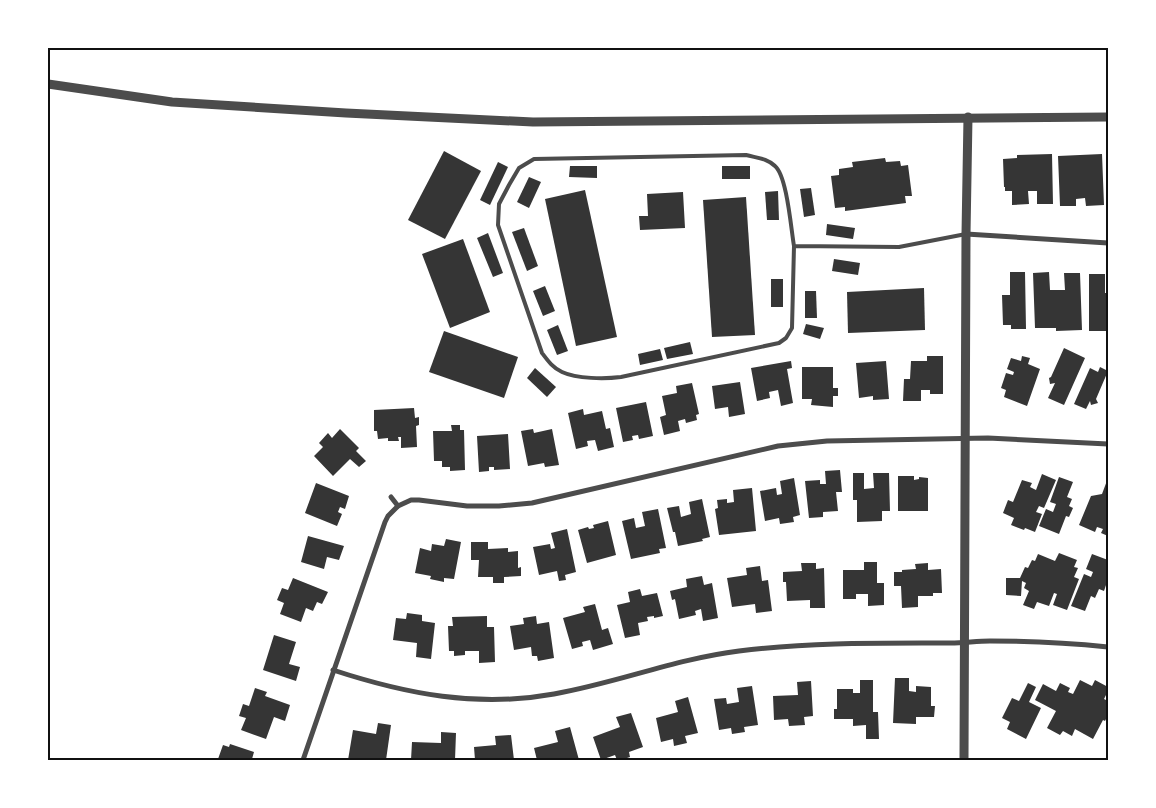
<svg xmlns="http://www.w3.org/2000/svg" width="1156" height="808" viewBox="0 0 1156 808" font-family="'Varela Round',sans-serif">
  <rect width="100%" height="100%" fill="#fff"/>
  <g fill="#353535">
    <path d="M444,151L481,171L445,239L408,220Z"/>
    <path d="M1052,154L1053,204H1037V191H1028L1029,204L1012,205V191H1005V187H1004L1003,159L1017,158V155Z"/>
    <path d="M1102,154L1104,205L1086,206L1085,198L1076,199V206H1060L1058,156Z"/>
    <path d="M885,158L886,162L900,161L901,166L908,165L912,196H905L906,203L845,211V207L835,208L831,176L839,175V169L853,167L852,162Z"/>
    <path d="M498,162L508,167L490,205L480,200Z"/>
    <path d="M570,166H597V178L569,177Z"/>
    <rect x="722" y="166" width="28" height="13"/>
    <path d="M529,177L541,182L529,208L517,202Z"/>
    <path d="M811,188L815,215L804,217L800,189Z"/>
    <path d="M585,190L617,337L576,346L545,199Z"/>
    <path d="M778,191L779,220H767L765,192Z"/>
    <path d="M683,192L685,228L640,230L639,216H648L647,194Z"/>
    <path d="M746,197L755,335L712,337L703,200Z"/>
    <path d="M827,224L855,228L853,239L826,235Z"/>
    <path d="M524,228L538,266L527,271L512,232Z"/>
    <path d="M488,233L503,273L493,277L477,238Z"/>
    <path d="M463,239L490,312L450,328L422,254Z"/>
    <path d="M834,259L860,263L858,275L832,271Z"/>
    <path d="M1010,272H1025L1026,329H1011V325H1003L1002,295H1010Z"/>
    <path d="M1049,272L1050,290H1065L1064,273H1080L1082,330L1056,331V328H1035L1033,273Z"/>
    <path d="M1089,274H1105V293H1108V331H1089Z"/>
    <rect x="771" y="279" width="12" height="28"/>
    <path d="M545,286L555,311L543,316L533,291Z"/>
    <path d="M924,288L925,330L848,333L847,292Z"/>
    <path d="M805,291H816L817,318H805Z"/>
    <path d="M806,324L824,328L820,339L803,334Z"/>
    <path d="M558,325L568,351L557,355L547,330Z"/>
    <path d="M444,331L518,357L504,398L429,372Z"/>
    <path d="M690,342L693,354L667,359L664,348Z"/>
    <path d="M1064,348L1085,358L1064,405L1048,398L1055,383L1050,384L1049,378L1051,377Z"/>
    <path d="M660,349L663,360L640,365L638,354Z"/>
    <path d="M927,356H943V394H930V390H921V401H903L904,379H910L911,361H927Z"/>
    <path d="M1022,356L1030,358L1028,364L1040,369L1027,406L1004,397L1006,390L1001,388L1006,373L1013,375L1014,372L1007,369L1011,358L1021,361Z"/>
    <path d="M791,361L792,368L787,369L793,403L781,406L778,390L769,392L770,398L757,401L751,368Z"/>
    <path d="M886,361L889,399L873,400V396L859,398L856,363Z"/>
    <path d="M802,367H833V388H838V396H833V407L811,405L812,399H802Z"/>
    <path d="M1100,367L1108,371L1096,399L1098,403L1091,405L1090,401L1086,409L1074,404L1090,368L1098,372Z"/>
    <path d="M535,368L556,387L547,397L527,378Z"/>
    <path d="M740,382L745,414L729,417L728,407L715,409L712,386Z"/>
    <path d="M692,383L699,414L696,415L697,420L686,423L685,419L678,421L680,431L664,435L660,417L666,415L662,396L677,393L676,386Z"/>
    <path d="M646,402L653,436L639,439L638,435L632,436L633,440L623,442L616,408Z"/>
    <path d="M414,408L415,418L419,417V425L416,426L417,447L401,448V437H398L399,441H388V438L378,439L377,431H374V410Z"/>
    <path d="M583,409L584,415L602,411L606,429L610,428L614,447L598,451L595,440L587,441L588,446L576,449L568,413Z"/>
    <path d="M451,425H460V430H464L465,470L450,471V467H442V461H434L433,431H452Z"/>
    <path d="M340,429L359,448L356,451L366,461L359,467L350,459L333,476L314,456L323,447L319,443L328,433L332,438Z"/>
    <path d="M533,429L534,433L552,429L559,465L545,467L544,463L528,466L521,431Z"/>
    <path d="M508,434L510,469L494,470V467H489V471L479,472L477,436Z"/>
    <path d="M840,470L842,492H836L838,511L823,512V517L809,518L805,481L820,480V484H826L825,471Z"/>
    <path d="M853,473H864V489L874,488L873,473H889L890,511H882V521L857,522V500H853Z"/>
    <path d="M1042,474L1056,480L1044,508L1039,506L1036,512L1042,514L1035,532L1025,528L1024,530L1011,525L1014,518L1003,513L1008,500L1013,502L1022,480L1032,483L1030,487L1036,490Z"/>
    <path d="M898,476H914V480L919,479V477L928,478V511H898Z"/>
    <path d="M1059,477L1073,482L1067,497L1072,499L1069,506L1073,508L1069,517L1066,516L1059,534L1039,526L1046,509L1053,512L1056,504L1050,502Z"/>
    <path d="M794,478L800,515L793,517L794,522L780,524L779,518L765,521L760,491L776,488L777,495L782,494L780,481Z"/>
    <path d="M1108,478V536L1101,533L1103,529L1097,527L1095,532L1079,525L1091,496L1102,494Z"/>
    <path d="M316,483L349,496L345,509L340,507L338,512L342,514L337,526L305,513Z"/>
    <path d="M752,488L756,531L719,535L715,509L718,508L717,500L727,499V503L734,502L733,490Z"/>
    <path d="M702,499L710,537L702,539L703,541L678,546L675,532H673L667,508L679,506L681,517L691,514L689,502Z"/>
    <path d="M658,509L666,548L659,549L660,553L631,559L622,521L634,518L636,528L645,526L642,512Z"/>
    <path d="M608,521L616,555L587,563L578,530L588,527L589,529L594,528L593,525Z"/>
    <path d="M567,529L576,572L565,575L566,580L559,581L557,571L539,575L533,547L550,544L551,549L555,548L551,533Z"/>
    <path d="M308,536L344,546L339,560L327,557L324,569L301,562Z"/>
    <path d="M446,539L461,542L454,579L444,578V582L430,579L431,576L415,573L420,548L431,551L432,544L444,546Z"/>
    <path d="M471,542H488V549L508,548V552L518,551V568L521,567V576L504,577V583H493V577H478L479,560H471Z"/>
    <path d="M1059,553L1077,560L1074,567L1078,568L1074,577L1079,579L1067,610L1053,605L1057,594L1054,593L1049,606L1037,602L1034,609L1023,605L1029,591L1024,588L1026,583L1022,581L1021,596L1006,595V578H1020L1025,567L1028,568L1032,560L1035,561L1038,554L1055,561Z"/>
    <path d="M1092,554L1108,560V579L1104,591L1099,589L1095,598L1091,596L1085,611L1071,606L1084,574L1091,577L1093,572L1086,569Z"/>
    <path d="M864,562H877V583H884V605L868,606V594H856V599H843V570H864Z"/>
    <path d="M801,563H816V569L824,568L825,608H810V600L787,601L786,582H783V572L802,571Z"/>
    <path d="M928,563V570L941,569L942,593H933V596H918V607L902,608L901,586H894V572H902V570L916,569L915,564Z"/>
    <path d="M760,566L762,581L768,580L772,611L756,613L755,604L732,607L727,578L747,575L746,568Z"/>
    <path d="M702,576L704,585L712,583L718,618L703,621L701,609L695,611L696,615L679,619L675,599L672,600L670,591L687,587L686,579Z"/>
    <path d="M293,578L328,592L322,604L317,602L313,611L306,608L301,622L280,614L284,603L277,600L282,588L288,590Z"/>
    <path d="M640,589L642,596L657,593L663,616L654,618V616L647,617L648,621L638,623L640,635L625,638L617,605L630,602L628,592Z"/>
    <path d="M595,604L602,630L608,628L613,644L593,650L590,640L582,642L583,646L572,649L563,618L585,612L583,607Z"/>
    <path d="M407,613L422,615V621L435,623L431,659L416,657L417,643L393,640L396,618L406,619Z"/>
    <path d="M487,616V627H494L495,662L479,663V651H465V655L454,656V651H449L448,626H453L452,617Z"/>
    <path d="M536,616L537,624L549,622L554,658L538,661L537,656H532L531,647L514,650L510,626L524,624L523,618Z"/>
    <path d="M274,635L296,642L289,664L300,667L296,681L263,670Z"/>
    <path d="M895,678H909V691L916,692V686L931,687V706H935L934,717H916V724L893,723Z"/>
    <path d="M860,680H873V712H878L879,739H866V725L853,726V719H834V709H837V689H853V693H860Z"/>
    <path d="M1080,680L1092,686L1095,680L1108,687V691L1104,699L1108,701L1106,710L1108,711V715L1105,721L1103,720L1093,739L1075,729L1072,736L1063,731L1060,735L1047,728L1056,711L1035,700L1043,684L1056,691L1060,683L1070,688L1068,692L1073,694Z"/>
    <path d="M811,681L813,716L804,717L805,725L789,726L788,719L774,720L773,696L798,695L797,682Z"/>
    <path d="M1028,683L1036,687L1029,702L1041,708L1026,739L1007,729L1010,722L1002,718L1012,698L1019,701Z"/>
    <path d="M752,686L758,725L744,727L745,732L732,734L731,728L719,730L714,699L726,698L727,704L739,702L737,688Z"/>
    <path d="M255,688L267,692L265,696L290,705L285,721L274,717L266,739L241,730L246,718L239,716L243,704L249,706Z"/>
    <path d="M688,697L698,733L685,736L687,743L674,746L673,739L661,742L656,718L678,712L675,701Z"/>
    <path d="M631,713L643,747L629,752L630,757L621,760H617L615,755L601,760L593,737L620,727L616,717Z"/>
    <path d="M378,723L391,725L386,760H348L353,730L376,734Z"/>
    <path d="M570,727L579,760H537L534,748L558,742L555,731Z"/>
    <path d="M441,732L456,733L455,760H411L412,742L441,743Z"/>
    <path d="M511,735L514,760H475L474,747L496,745L495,736Z"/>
    <path d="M230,744L254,752L252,759L257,760H224L218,759L223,745L229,747Z"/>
  </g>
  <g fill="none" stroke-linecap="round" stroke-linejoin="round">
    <path stroke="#4c4c4c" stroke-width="4" d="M794,246L792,328L786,338L779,343L621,377C605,379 577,379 562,372C553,368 548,361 542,353L498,225L499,204L509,185L519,168L534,159L746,155C757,158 767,158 775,166C787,176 791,229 794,246L899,247L966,234"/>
    <g stroke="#4c4c4c" stroke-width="5">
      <path d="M966,234L1108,243"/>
      <path d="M391,497L398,506"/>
      <path d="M333,670C406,694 478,708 554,694C617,683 675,659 739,651C811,642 879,643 951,643C964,643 977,641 990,641C1030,641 1069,643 1108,647"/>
      <path d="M303,760L385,522L388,516L398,506L411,500H419L467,506H499L532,503L778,446L827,441L988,438L1108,444"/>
    </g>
    <g stroke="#4c4c4c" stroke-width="9">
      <path d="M48,84L172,102L346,113L533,122L1108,117"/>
      <path d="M964,760L966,234L968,117"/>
    </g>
  </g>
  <rect width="1156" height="808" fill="none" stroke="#ffffff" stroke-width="98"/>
  <rect x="49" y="49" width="1058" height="710" fill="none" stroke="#111" stroke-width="2"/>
</svg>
